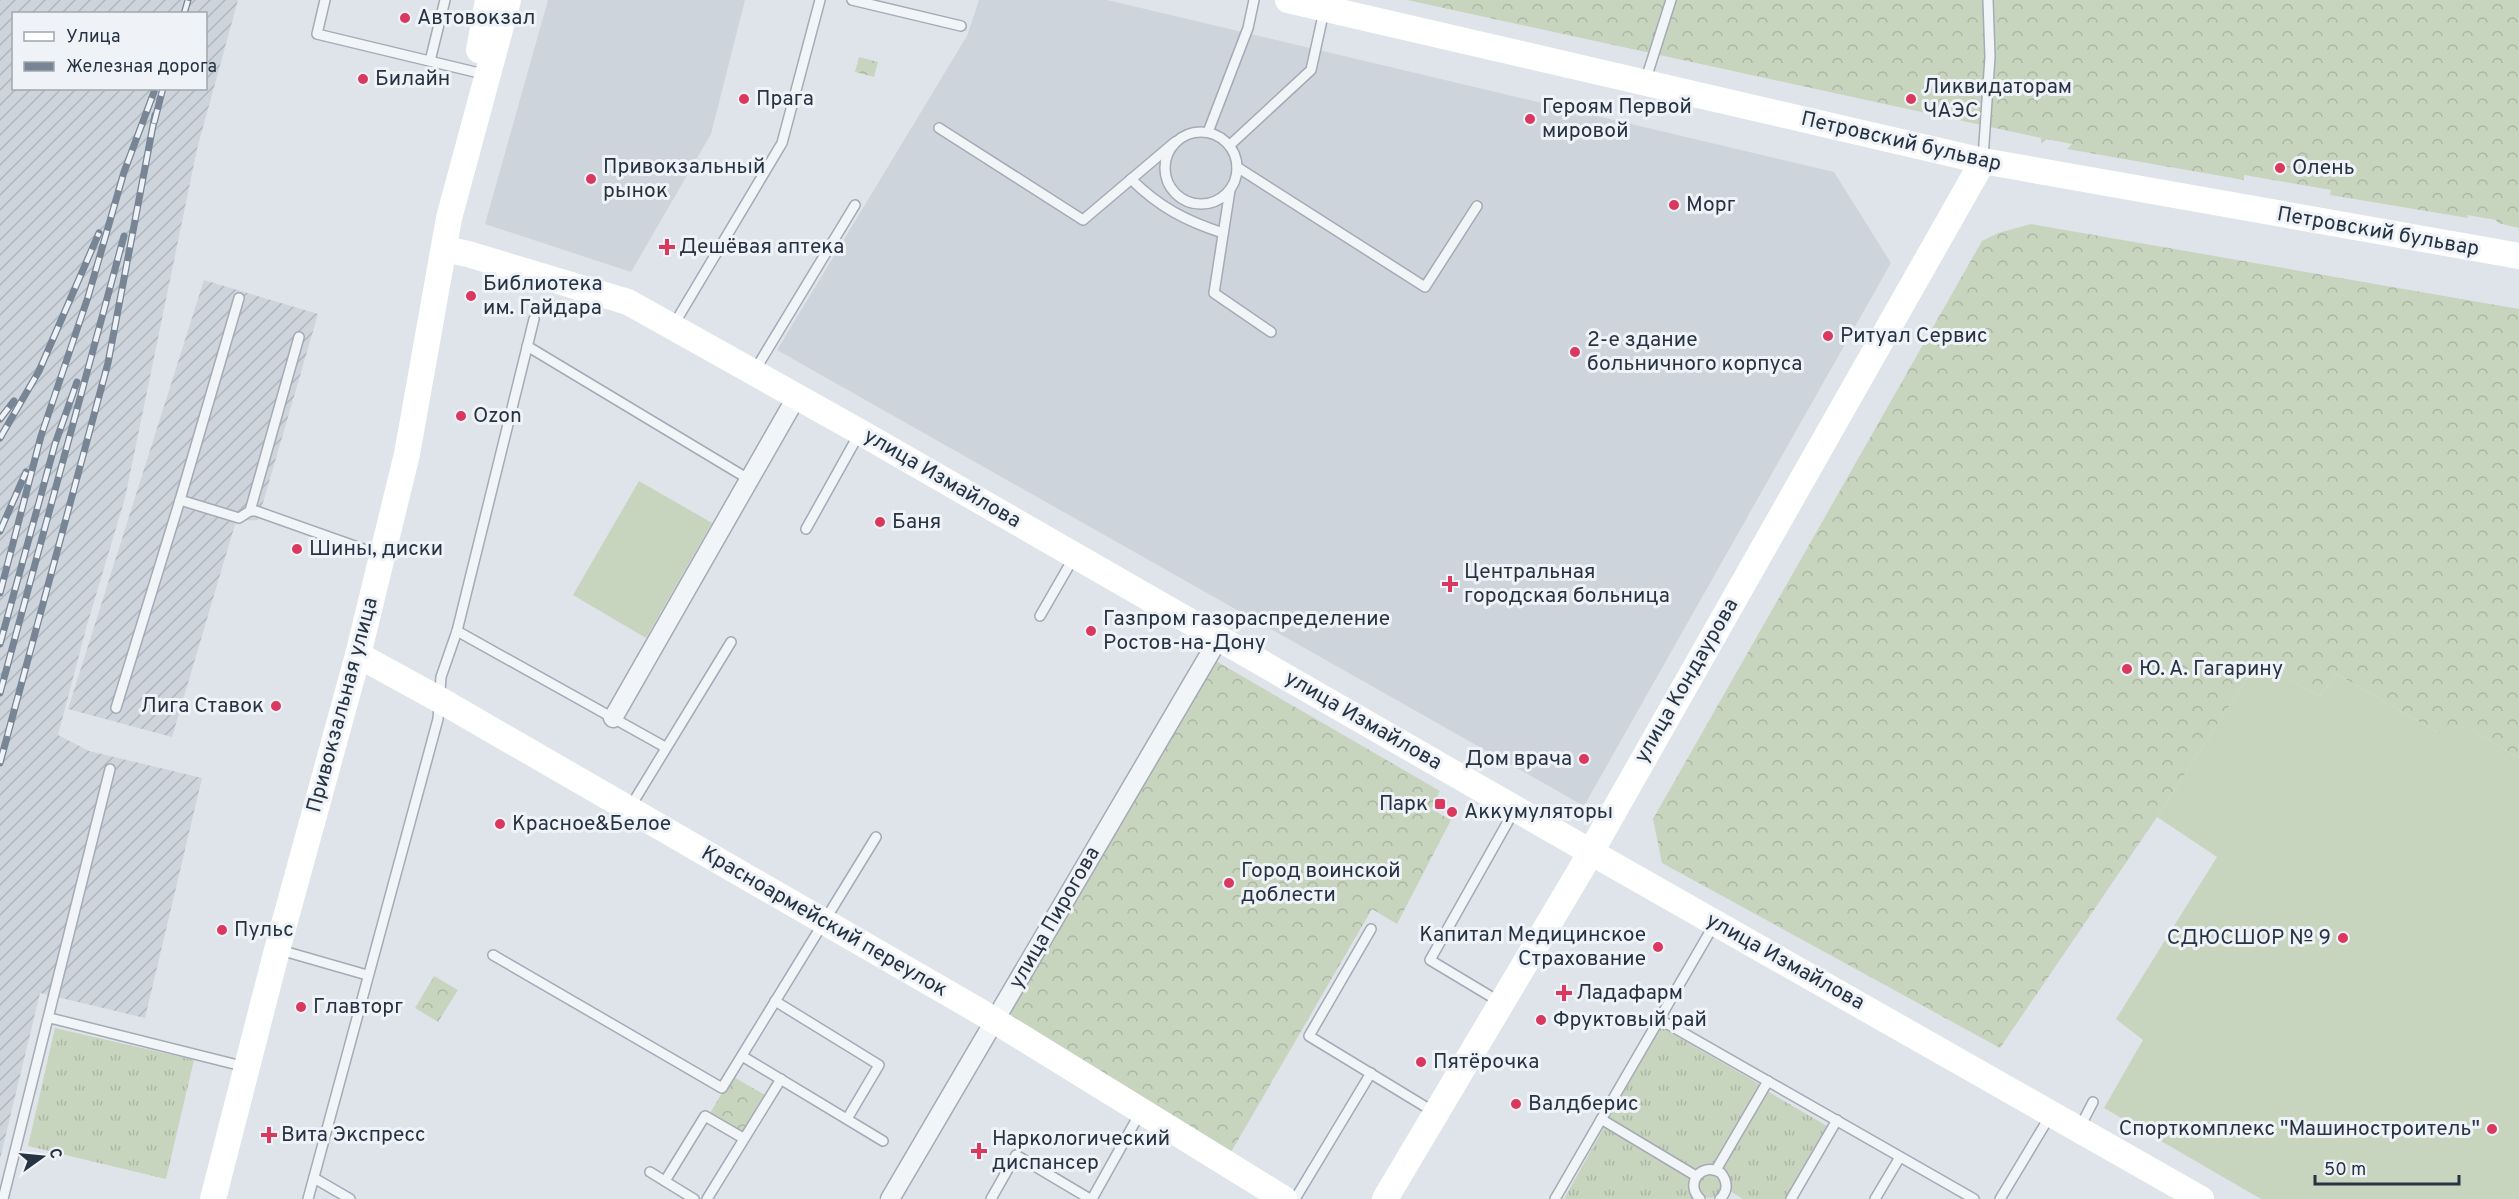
<svg xmlns="http://www.w3.org/2000/svg" width="2519" height="1199" viewBox="0 0 2519 1199" font-family="Overpass,sans-serif">
  <defs>
    <pattern id="industrial-furrows" width="10" height="10" patternUnits="userSpaceOnUse" patternTransform="scale(1.5)"><rect width="10" height="10" fill="#cdd4dc"/><path d="M-1 1l2-2M0 10L10 0M9 11l2-2" fill="none" stroke="#b0b6be"/></pattern>
    <pattern id="grass-tufts" width="24" height="20" patternUnits="userSpaceOnUse" patternTransform="scale(1.5)"><rect width="24" height="20" fill="#c7d5bf"/><path d="M3 7l-1-3M5 7V3M7 7l1-3M15 17l-1-3M17 17v-4M19 17l1-3" fill="none" stroke="#abb7a5"/></pattern>
    <pattern id="forest-crowns" width="20" height="18" patternUnits="userSpaceOnUse" patternTransform="scale(1.5)"><rect width="20" height="18" fill="#c7d5bf"/><path d="M2 6a3 3 0 1 1 6 0M12 15a3 3 0 1 1 6 0" fill="none" stroke="#abb7a5"/></pattern>
  </defs>
  <rect width="100%" height="100%" fill="#dfe4ea"/>
  <g fill="#cdd4dc">
    <path d="M548,0H745L711,134L631,272L485,224Z"/>
    <path d="M979,0H1107L1834,172L1891,263L1584,806L777,350L967,36Z"/>
  </g>
  <g fill="url(#industrial-furrows)" fill-rule="evenodd">
    <path d="M0,0H238L197,149L125,498L87,625L58,735L89,751L202,778L145,1018L40,993L0,1159ZM14,14H206V88H14Z"/>
    <path d="M204,280L318,314L258,520L236,521L172,737L68,709Z"/>
  </g>
  <g fill="url(#grass-tufts)">
    <path d="M1661,1027L1761,1085L1714,1166L1696,1172L1609,1118Z"/>
    <path d="M55,1028L194,1060L166,1179L28,1146Z"/>
    <path d="M1767,1091L1829,1127L1786,1199H1743L1730,1191L1721,1169Z"/>
    <path d="M1604,1127L1690,1178L1689,1186L1695,1199H1564Z"/>
    <circle cx="1710" cy="1186" r="12"/>
  </g>
  <g fill="url(#forest-crowns)">
    <path d="M1407,0H2519V228L2498,223L2496,220L2467,215L2468,218L2330,195L2331,190L2244,175V180L2067,149L2072,144L2046,139L2041,144V138Z"/>
    <path d="M859,57L878,62L874,77L855,72Z"/>
    <path d="M2031,224L2519,309V758L2472,730L2445,737L2337,674L2320,696L2258,662L2157,817L2000,1048L1662,863L1653,819L1982,241L1998,233Z"/>
    <path d="M1209,657L1440,791L1431,809L1451,820L1397,924L1372,909L1227,1159L996,1020Z"/>
    <path d="M434,976L458,990L438,1022L415,1008Z"/>
    <path d="M732,1076L765,1095L742,1133L710,1113Z"/>
  </g>
  <g fill="#c7d5bf">
    <path d="M639,481L712,523L646,638L573,595Z"/>
    <path d="M2258,662L2320,696L2337,674L2445,737L2454,725L2472,730L2519,758V1199H2261L2104,1108L2143,1040L2116,1019L2217,857L2157,817Z"/>
  </g>
  <g fill="none" stroke-linecap="round" stroke-linejoin="round">
    <g stroke="#a4abb5" stroke-width="12">
      <g id="lane">
        <path d="M325,0L317,34L475,72"/>
        <path d="M852,0L961,26"/>
        <path d="M430,61L445,0"/>
        <path d="M1645,82L1671,0"/>
        <path d="M939,128L1083,220L1175,142"/>
        <circle cx="1201" cy="168" r="36"/>
        <path d="M1208,132L1248,28L1254,0"/>
        <path d="M1230,145L1311,70L1324,11"/>
        <path d="M1983,158L1990,57L1988,0"/>
        <path d="M1237,167L1425,287L1477,206"/>
        <path d="M1131,179C1159,207 1186,221 1223,233"/>
        <path d="M1230,190L1214,293L1271,332"/>
        <path d="M239,298L180,500L239,518L250,511H256L380,555"/>
        <path d="M673,326L782,143L820,0"/>
        <path d="M527,346L750,480"/>
        <path d="M755,370L855,205"/>
        <path d="M250,511L299,337"/>
        <path d="M806,529L859,434"/>
        <path d="M1040,616L1074,557"/>
        <path d="M457,631L665,747"/>
        <path d="M116,708L180,500"/>
        <path d="M629,809L731,642"/>
        <path d="M1371,929L1309,1036L1434,1112"/>
        <path d="M280,950L367,975"/>
        <path d="M493,955L722,1088L876,837"/>
        <path d="M775,1001L879,1065L847,1119"/>
        <path d="M1500,1002L1430,960L1514,811"/>
        <path d="M50,1018L246,1067"/>
        <path d="M1659,1019L1974,1199"/>
        <path d="M742,1056L883,1141"/>
        <path d="M1601,1119L1696,1176"/>
        <path d="M2080,1127L2093,1102"/>
        <path d="M1716,1170L1768,1081"/>
        <path d="M650,1172L694,1199"/>
        <path d="M314,1178L350,1199"/>
        <path d="M665,1181L705,1116L743,1138"/>
        <path d="M3,1199L110,769"/>
        <path d="M308,1199L438,719L441,677L457,631L534,319"/>
        <path d="M707,1199L781,1079"/>
        <path d="M991,1199L1016,1155L1090,1199"/>
        <path d="M1092,1199L1140,1113"/>
        <path d="M1295,1199L1371,1073"/>
        <path d="M1555,1199L1715,923"/>
        <path d="M1700,1199C1684,1183 1702,1161 1721,1173C1728,1182 1728,1191 1720,1199"/>
        <path d="M1791,1199L1837,1120"/>
        <path d="M1875,1199L1900,1157"/>
        <path d="M2000,1199L2050,1116"/>
      </g>
    </g>
    <g stroke="#a4abb5" stroke-width="21">
      <g id="street">
        <path d="M613,718L797,396"/>
        <path d="M890,1199L1219,638"/>
      </g>
    </g>
    <use href="#lane" stroke="#f2f5f8" stroke-width="9"/>
    <use href="#street" stroke="#f2f5f8" stroke-width="18"/>
    <g stroke="#fff" stroke-width="26">
      <path d="M1288,0L1983,161L2519,256"/>
      <path d="M479,50L488,0"/>
      <path d="M445,249L468,254L628,302L860,432L1615,866L2201,1199"/>
      <path d="M358,655L440,700L979,1011L1284,1199"/>
      <path d="M213,1199L277,950L358,655L407,454L449,218L508,0"/>
      <path d="M1385,1199L1580,871L1983,161"/>
    </g>
    <g stroke="#778595" stroke-width="7">
      <g id="rail">
        <path d="M184,14L188,0"/>
        <path d="M154,123L163,88"/>
        <path d="M0,419L14,401"/>
        <path d="M0,438L39,371L99,233"/>
        <path d="M0,531L26,472"/>
        <path d="M0,593L41,436L88,297L124,172L154,92"/>
        <path d="M0,644L55,444L77,382"/>
        <path d="M0,693L124,236"/>
        <path d="M0,763L108,363L155,115"/>
      </g>
    </g>
    <use href="#rail" stroke="#eff3f7" stroke-width="4.5" stroke-dasharray="14" stroke-linecap="butt"/>
  </g>
  <g fill="#db385f" stroke="#eff3f7" stroke-width="2">
    <circle cx="405" cy="18" r="6"/>
    <circle cx="363" cy="79" r="6"/>
    <circle cx="744" cy="99" r="6"/>
    <circle cx="1911" cy="99" r="6"/>
    <circle cx="1530" cy="119" r="6"/>
    <circle cx="2280" cy="168" r="6"/>
    <circle cx="591" cy="179" r="6"/>
    <circle cx="1674" cy="205" r="6"/>
    <path d="M664 238h6v6h6v6h-6v6h-6v-6h-6v-6h6z"/>
    <circle cx="471" cy="296" r="6"/>
    <circle cx="1828" cy="336" r="6"/>
    <circle cx="1575" cy="352" r="6"/>
    <circle cx="461" cy="416" r="6"/>
    <circle cx="880" cy="522" r="6"/>
    <circle cx="297" cy="549" r="6"/>
    <path d="M1447 575h6v6h6v6h-6v6h-6v-6h-6v-6h6z"/>
    <circle cx="1091" cy="631" r="6"/>
    <circle cx="2127" cy="669" r="6"/>
    <circle cx="276" cy="706" r="6"/>
    <circle cx="1584" cy="759" r="6"/>
    <rect x="1434" y="798" width="12" height="12" rx="3"/>
    <circle cx="1452" cy="812" r="6"/>
    <circle cx="500" cy="824" r="6"/>
    <circle cx="1229" cy="883" r="6"/>
    <circle cx="222" cy="930" r="6"/>
    <circle cx="2343" cy="938" r="6"/>
    <circle cx="1658" cy="947" r="6"/>
    <path d="M1561 984h6v6h6v6h-6v6h-6v-6h-6v-6h6z"/>
    <circle cx="301" cy="1007" r="6"/>
    <circle cx="1541" cy="1020" r="6"/>
    <circle cx="1421" cy="1062" r="6"/>
    <circle cx="1516" cy="1104" r="6"/>
    <circle cx="2492" cy="1129" r="6"/>
    <path d="M266 1126h6v6h6v6h-6v6h-6v-6h-6v-6h6z"/>
    <path d="M976 1142h6v6h6v6h-6v6h-6v-6h-6v-6h6z"/>
  </g>
  <g text-anchor="middle" dominant-baseline="central" stroke-width="6" stroke-linejoin="round" paint-order="stroke">
    <g font-size="21" fill="#263343" stroke="#eff3f7" text-anchor="start">
      <text x="417" y="18">Автовокзал</text>
      <text x="375" y="79">Билайн</text>
      <text x="1923" y="87">Ликвидаторам<tspan x="1923" dy="24">ЧАЭС</tspan></text>
      <text x="756" y="99">Прага</text>
      <text x="1542" y="107">Героям Первой<tspan x="1542" dy="24">мировой</tspan></text>
      <text x="603" y="167">Привокзальный<tspan x="603" dy="24">рынок</tspan></text>
      <text x="2292" y="168">Олень</text>
      <text x="1686" y="205">Морг</text>
      <text x="679" y="247">Дешёвая аптека</text>
      <text x="483" y="284">Библиотека<tspan x="483" dy="24">им. Гайдара</tspan></text>
      <text x="1840" y="336">Ритуал Сервис</text>
      <text x="1587" y="340">2-е здание<tspan x="1587" dy="24">больничного корпуса</tspan></text>
      <text x="473" y="416">Ozon</text>
      <text x="892" y="522">Баня</text>
      <text x="309" y="549">Шины, диски</text>
      <text x="1464" y="572">Центральная<tspan x="1464" dy="24">городская больница</tspan></text>
      <text x="1103" y="619">Газпром газораспределение<tspan x="1103" dy="24">Ростов-на-Дону</tspan></text>
      <text x="2139" y="669">Ю. А. Гагарину</text>
      <text x="264" y="706" text-anchor="end">Лига Ставок</text>
      <text x="1572" y="759" text-anchor="end">Дом врача</text>
      <text x="1428" y="804" text-anchor="end">Парк</text>
      <text x="1464" y="812">Аккумуляторы</text>
      <text x="512" y="824">Красное&amp;Белое</text>
      <text x="1241" y="871">Город воинской<tspan x="1241" dy="24">доблести</tspan></text>
      <text x="234" y="930">Пульс</text>
      <text x="1646" y="935" text-anchor="end">Капитал Медицинское<tspan x="1646" dy="24">Страхование</tspan></text>
      <text x="2331" y="938" text-anchor="end">СДЮСШОР № 9</text>
      <text x="1576" y="993">Ладафарм</text>
      <text x="313" y="1007">Главторг</text>
      <text x="1553" y="1020">Фруктовый рай</text>
      <text x="1433" y="1062">Пятёрочка</text>
      <text x="1528" y="1104">Валдберис</text>
      <text x="2480" y="1129" text-anchor="end">Спорткомплекс "Машиностроитель"</text>
      <text x="281" y="1135">Вита Экспресс</text>
      <text x="992" y="1139">Наркологический<tspan x="992" dy="24">диспансер</tspan></text>
    </g>
    <g font-size="21" fill="#263343" stroke="#eff3f7">
      <text transform="translate(1901 142) rotate(13)">Петровский бульвар</text>
      <text transform="translate(2378 232) rotate(10)">Петровский бульвар</text>
      <text transform="translate(942 479) rotate(30)">улица Измайлова</text>
      <text transform="translate(1687 681) rotate(-60)">улица Кондаурова</text>
      <text transform="translate(343 705) rotate(-75)">Привокзальная улица</text>
      <text transform="translate(1363 721) rotate(30)">улица Измайлова</text>
      <text transform="translate(1055 918) rotate(-60)">улица Пирогова</text>
      <text transform="translate(824 922) rotate(30)">Красноармейский переулок</text>
      <text transform="translate(1785 962) rotate(29)">улица Измайлова</text>
    </g>
  </g>
  <rect x="12" y="12" width="195" height="78" fill="#eff3f7" stroke="#9fa6af" stroke-width="1.5"/>
  <rect x="24" y="32" width="30" height="9" fill="#ffffff" stroke="#9fa6af" stroke-width="1.5"/>
  <text x="66" y="42" font-size="18" fill="#263343">Улица</text>
  <rect x="24" y="62" width="30" height="9" fill="#778595" stroke="#9fa6af" stroke-width="1.5"/>
  <text x="66" y="72" font-size="18" fill="#263343">Железная дорога</text>
  <g transform="translate(42 1157) rotate(75)" stroke="#eff3f7" stroke-width="4.5" paint-order="stroke">
  <path d="M0-4.5L10 22L0 15L-10 22Z" fill="#263343"/>
  <text y="-9" font-size="16" font-weight="bold" text-anchor="middle" fill="#263343">С</text>
  </g>
  <path d="M2315 1175v9h144v-9" fill="none" stroke="#263343" stroke-width="3"/>
  <text x="2324" y="1175" font-size="18" fill="#263343" stroke="#eff3f7" stroke-width="4.5" paint-order="stroke">50 m</text>
</svg>
